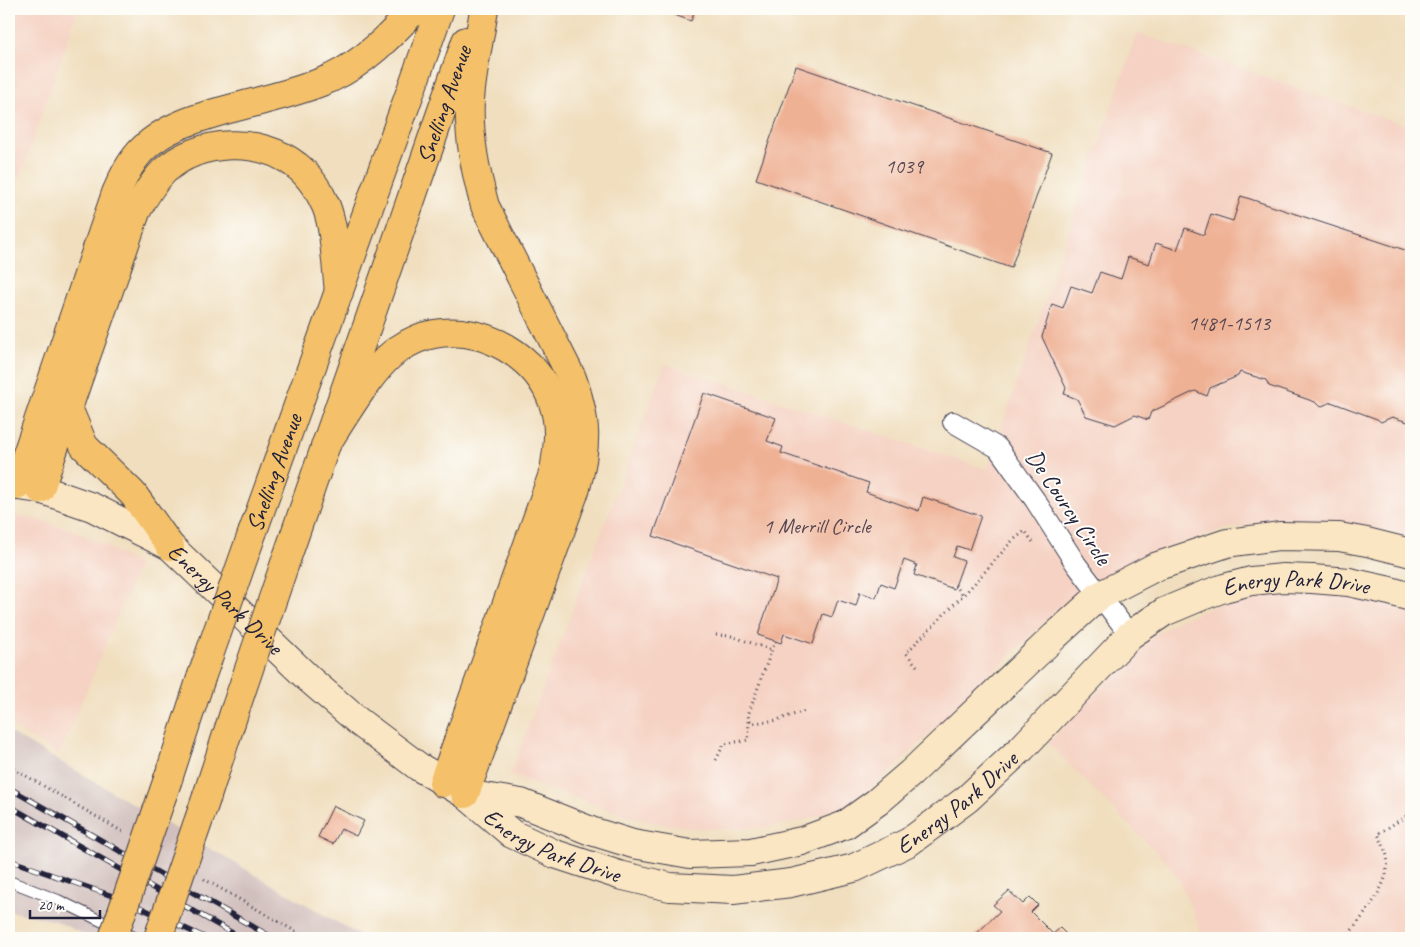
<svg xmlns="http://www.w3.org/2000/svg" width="1420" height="947" viewBox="0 0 1420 947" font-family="Caveat,sans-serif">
  <rect width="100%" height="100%" fill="#fdfcf7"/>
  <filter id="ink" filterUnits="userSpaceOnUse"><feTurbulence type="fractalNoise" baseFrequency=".02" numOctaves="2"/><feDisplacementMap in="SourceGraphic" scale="10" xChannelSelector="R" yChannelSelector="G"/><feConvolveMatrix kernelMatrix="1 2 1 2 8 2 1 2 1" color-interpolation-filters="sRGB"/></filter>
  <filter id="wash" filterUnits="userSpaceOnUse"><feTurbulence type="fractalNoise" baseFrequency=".0096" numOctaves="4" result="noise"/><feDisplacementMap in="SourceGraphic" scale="20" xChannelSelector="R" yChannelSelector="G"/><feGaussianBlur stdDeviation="1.12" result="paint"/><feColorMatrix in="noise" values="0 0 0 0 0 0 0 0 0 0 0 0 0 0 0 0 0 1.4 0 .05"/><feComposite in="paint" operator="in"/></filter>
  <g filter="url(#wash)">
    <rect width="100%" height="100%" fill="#f0debe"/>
    <g fill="#f5d2c3">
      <path d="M9,9H78L9,210Z"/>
      <path d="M1137,33L1411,127V538L1386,530L1360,526L1297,521L1261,524L1230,528L1179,543L1123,569L1059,608L892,770L850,804L813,818L777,826L733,829L694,828L656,823L624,815L510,775L665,364L987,469Z"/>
      <path d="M9,514L35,519L70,529L108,547L139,565L59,755L9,725Z"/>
      <path d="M1286,592H1327L1380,602L1411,611V938H1200V928L1179,880L1164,860L1048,743L1147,640L1178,621L1217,606L1251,595Z"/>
    </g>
    <path fill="#d1bfbd" d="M9,732L364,938H91L56,921L9,911Z"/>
    <g id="blocks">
      <g fill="#efb194">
        <path d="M658,9H695L691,21Z"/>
        <path d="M796,66L1052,153L1011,268L756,179Z"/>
        <path d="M1241,196L1411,252V423L1392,417L1381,422L1377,419L1331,402L1320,407L1315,402L1269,386L1266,380L1240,372L1238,376L1210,388L1207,396L1195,391L1151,412L1148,420L1135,415L1115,425L1086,416L1077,399L1064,394L1066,388L1042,337L1052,304L1063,308L1071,286L1092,293L1100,272L1121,279L1128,257L1149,264L1156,243L1177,250L1185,228L1204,235L1211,214L1233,221Z"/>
        <path d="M704,393L776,418L767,441L783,447L781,453L869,483L866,492L919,511L923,497L981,516L969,550L957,546L953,557L964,561L954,589L914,575L917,565L904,560L894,588L881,583L876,598L860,592L856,606L838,600L832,617L823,614L813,644L784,634L781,643L758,635L777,579L653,536Z"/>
        <path d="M333,806L364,821L356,836L341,829L333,844L318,837Z"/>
        <path d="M1009,891L1023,904L1030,897L1038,905L1031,912L1053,934L1060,928L1068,936L1066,938H972L1000,911L993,905Z"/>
      </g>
    </g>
  </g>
  <g filter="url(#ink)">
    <use href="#blocks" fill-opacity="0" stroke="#413e4f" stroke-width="1"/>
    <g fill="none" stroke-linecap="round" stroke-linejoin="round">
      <g stroke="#413e4f" stroke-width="12">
        <path id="lane" d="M9,881L58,900L136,938"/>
      </g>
      <g stroke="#413e4f" stroke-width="22">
        <path id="street" d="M953,422L998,448L1035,500L1076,564L1130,635"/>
      </g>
      <g stroke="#413e4f" stroke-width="30">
        <g id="secondary">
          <path id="s1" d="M18,486L40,489L92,507L170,546L309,679L359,722L419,767L465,794L512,834L555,854L619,875L670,887L733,890L791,883L854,868L909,842L967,799L1022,748L1130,635L1164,612L1202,596L1224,588L1251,581L1283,578L1312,579L1349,582L1390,591L1411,597"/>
          <path d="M465,794L521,803L591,831L633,844L690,854L751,852L802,841L845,825L877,802L911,773L1055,636L1099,596L1155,567L1227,543L1279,536L1339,537L1367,542L1411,553"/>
        </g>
      </g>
      <g stroke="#413e4f" stroke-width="30">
        <g id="primary">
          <path d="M68,408L84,446L133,494L170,546"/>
          <path d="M325,446C342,420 374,364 399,349C409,342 422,336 434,334C483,325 537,356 553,403C561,426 558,447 554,471L443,783"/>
          <path d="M16,486L116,193C123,177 131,160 144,148C165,128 191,120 218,112C254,102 297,93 331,78C365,62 390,36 415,9"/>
          <path d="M40,489L136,212C144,197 152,183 164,171C199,139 260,136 297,166C309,175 320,192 326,206C335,228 336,267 339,292"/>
          <path id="s2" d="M253,531L440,9"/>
          <path id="s3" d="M286,560L466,41"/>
          <path d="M168,779L201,678"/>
          <path d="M465,794L576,488C588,443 587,421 572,378L485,206C475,171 468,136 470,100C472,69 480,39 484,9"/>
          <path d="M207,796L235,710"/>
        </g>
      </g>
      <g stroke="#413e4f" stroke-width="3" stroke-dasharray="1 4" stroke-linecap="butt">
        <path d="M955,585L963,595"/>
        <path d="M716,635L731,636L772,650"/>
        <path d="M775,641L748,715L749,720L754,723L777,720L805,711"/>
        <path d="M917,666L906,653L973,585L1012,541L1025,531L1035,545"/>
        <path d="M716,760L724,744L748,740L749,720"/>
        <path d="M9,766L123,832"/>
        <path d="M204,879L307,938"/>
        <path d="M1346,938C1362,916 1392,885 1387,856C1385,848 1381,841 1378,834L1411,813"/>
      </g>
      <use href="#lane" stroke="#fff" stroke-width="10"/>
      <use href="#street" stroke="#fff" stroke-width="20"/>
      <use href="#secondary" stroke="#fbe6c3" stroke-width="28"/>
      <use href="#primary" stroke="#f4c16a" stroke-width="28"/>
      <g stroke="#22223b" stroke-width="5.5">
        <g id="rail">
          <path d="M9,788L273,938"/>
          <path d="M9,806L241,938"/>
          <path d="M9,860L124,900L206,938"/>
        </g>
      </g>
      <use href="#rail" stroke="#fdfcf7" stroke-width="4" stroke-dasharray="11" stroke-linecap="butt"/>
      <g stroke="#413e4f" stroke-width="30" stroke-linecap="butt">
        <g id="primary-bridge">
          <path d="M201,678L253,531"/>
          <path d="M235,710L286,560"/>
          <path d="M113,938L168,779"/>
          <path d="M158,938L207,796"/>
        </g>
      </g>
      <use href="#primary-bridge" stroke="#f4c16a" stroke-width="28"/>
    </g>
  </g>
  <g text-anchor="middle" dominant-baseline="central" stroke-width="4" stroke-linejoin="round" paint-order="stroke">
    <g font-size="21" fill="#554651">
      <text x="904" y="166">1039</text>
      <text x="1229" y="323">1481-1513</text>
      <text x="817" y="526">1 Merrill Circle</text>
    </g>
    <g font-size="24" fill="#22223b" stroke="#fdfcf7">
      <text stroke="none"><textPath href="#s3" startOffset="482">Snelling Avenue</textPath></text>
      <text stroke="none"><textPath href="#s2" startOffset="62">Snelling Avenue</textPath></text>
      <text transform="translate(1069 507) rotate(56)">De Courcy Circle</text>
      <text stroke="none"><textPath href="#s1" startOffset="1509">Energy Park Drive</textPath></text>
      <text stroke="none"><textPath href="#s1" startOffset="241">Energy Park Drive</textPath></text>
      <text stroke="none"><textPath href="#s1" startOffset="1089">Energy Park Drive</textPath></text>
      <text stroke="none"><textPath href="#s1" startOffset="654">Energy Park Drive</textPath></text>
    </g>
  </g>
  <rect width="1420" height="947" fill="none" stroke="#fdfcf7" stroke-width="30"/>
  <path d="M30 910v8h70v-8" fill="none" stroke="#22223b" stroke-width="2.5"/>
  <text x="38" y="910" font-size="15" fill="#22223b" stroke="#fdfcf7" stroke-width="4" paint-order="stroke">20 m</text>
</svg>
